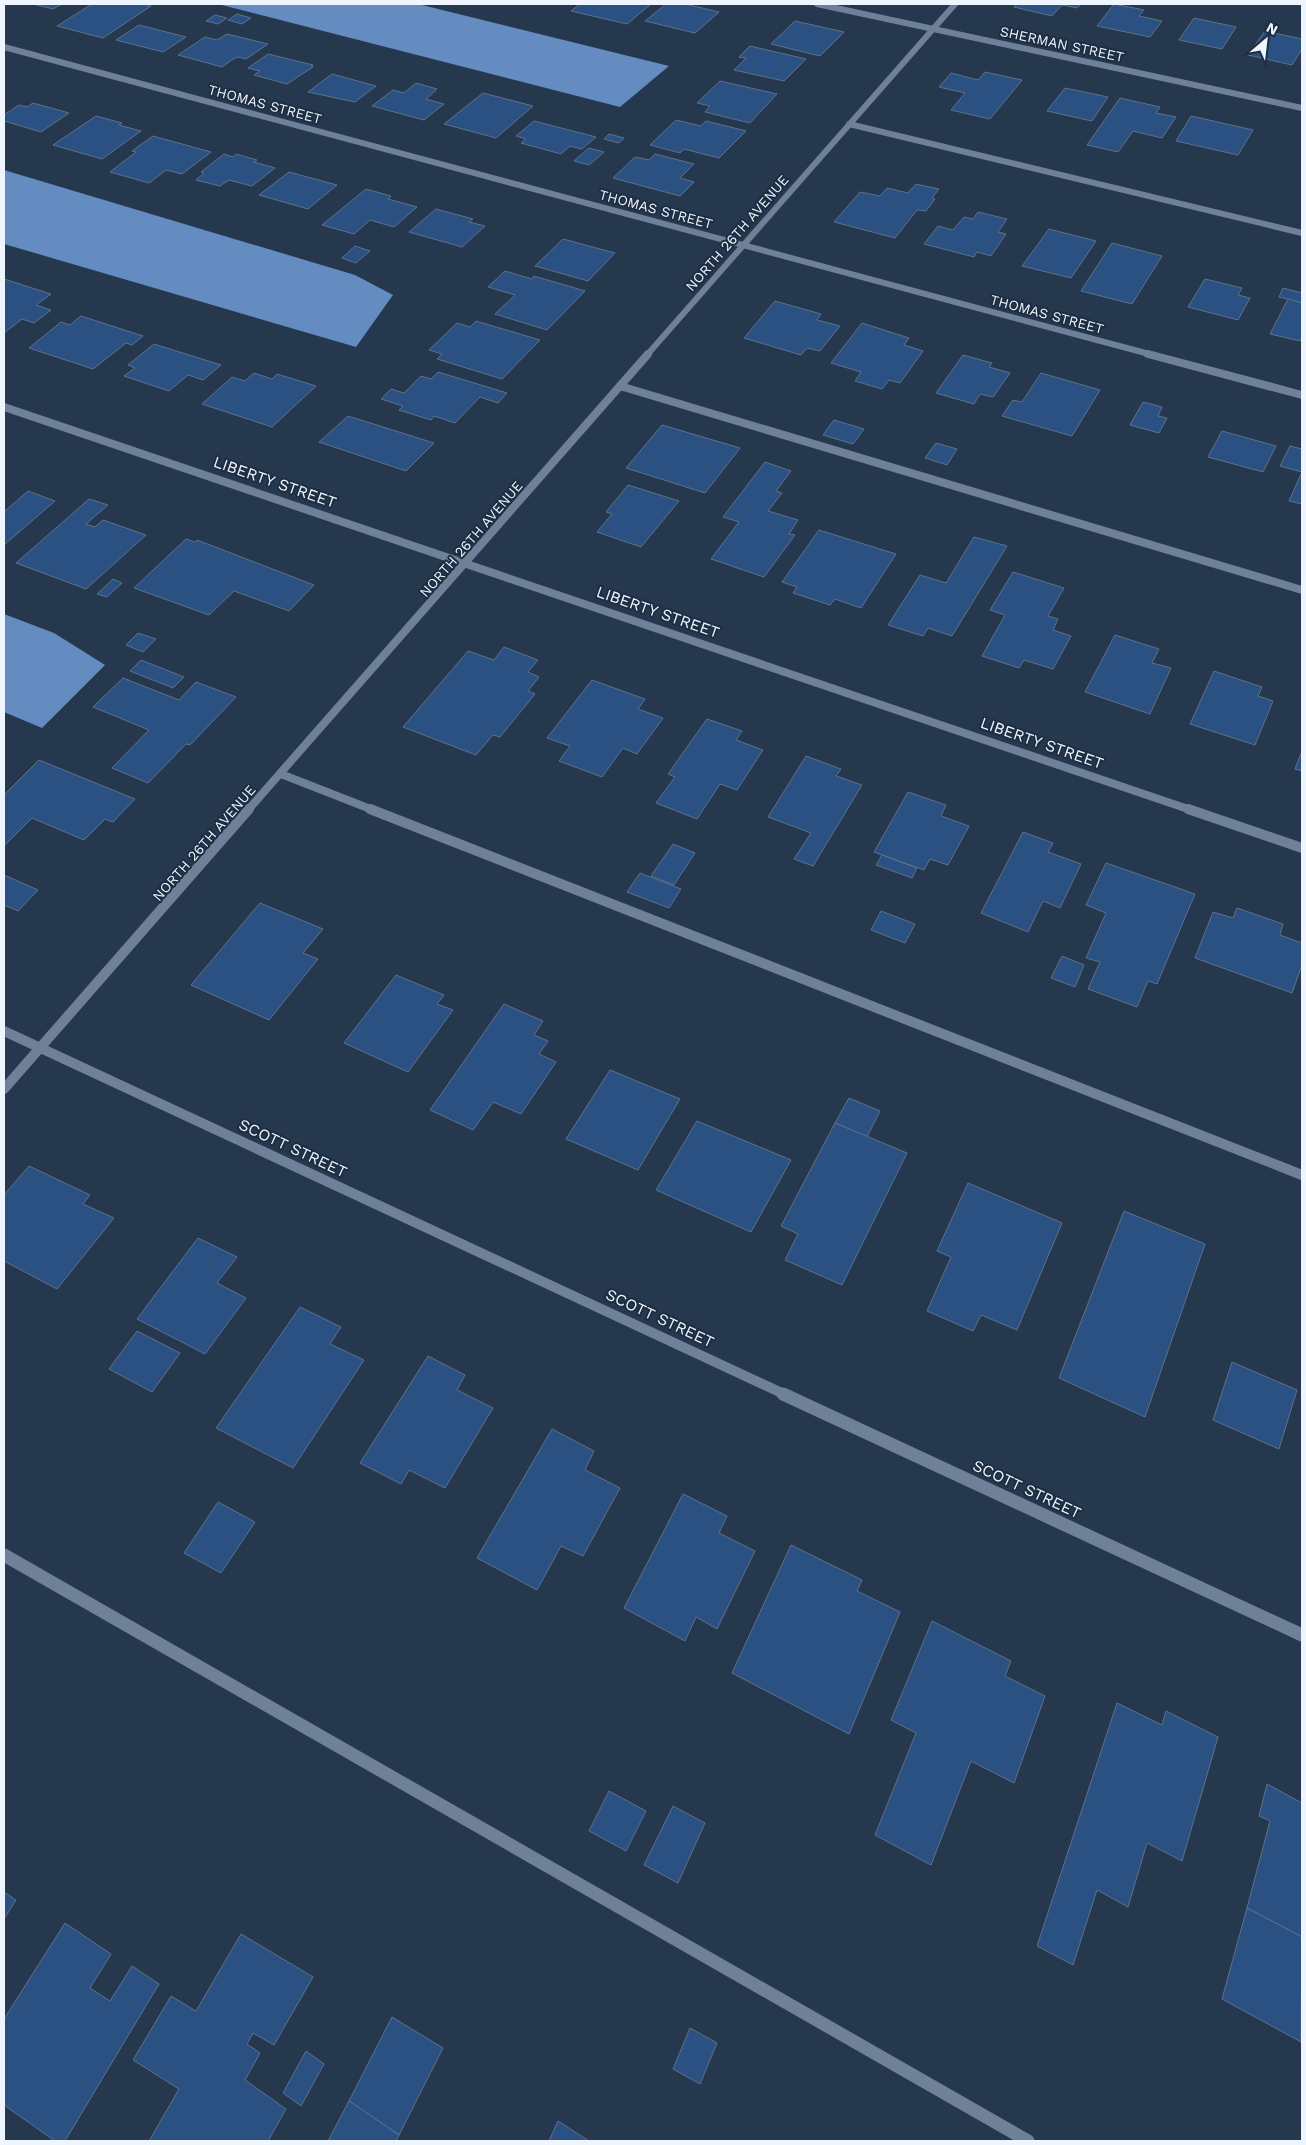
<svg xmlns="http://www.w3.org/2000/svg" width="1306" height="2145" viewBox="0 0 1306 2145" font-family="'Work Sans',sans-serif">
  <rect width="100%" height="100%" fill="#26384e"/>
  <g fill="#648cc1">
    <path d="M218,4H418L669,66L620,107Z"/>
    <path d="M4,170L355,275L393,295L356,347L4,244Z"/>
    <path d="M4,614L54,633L105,665L42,728L4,712Z"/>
  </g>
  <g fill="#2b5182" stroke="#5e718a">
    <path d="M33,4H62L53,9Z"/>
    <path d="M92,4H143L151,6L103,38L57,26Z"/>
    <path d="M580,4H651L627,24L571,11Z"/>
    <path d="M666,4H685L719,12L695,33L645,21Z"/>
    <path d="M1017,4H1081L1077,8L1062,5L1052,16L1014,7Z"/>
    <path d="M1114,4L1144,10L1139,16L1162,21L1150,37L1097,26Z"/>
    <path d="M237,14L251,18L242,24L228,20Z"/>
    <path d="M215,15L227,18L218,24L206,21Z"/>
    <path d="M1194,18L1236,27L1222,49L1179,40Z"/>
    <path d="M795,21L844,32L820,56L771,44Z"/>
    <path d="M139,25L186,37L163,52L116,40Z"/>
    <path d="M1265,31L1302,39V49L1292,65L1248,55Z"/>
    <path d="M227,34L268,44L246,59L238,57L233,59L222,67L178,55L205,37L217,40Z"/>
    <path d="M750,46L806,59L784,81L734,70L746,58L739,57Z"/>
    <path d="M268,54L313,65L311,66L313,67L287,84L254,75L260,71L248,68Z"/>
    <path d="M985,72L1022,80L990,119L951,110L965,93L939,87L951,73L978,80Z"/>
    <path d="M332,74L376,86L355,102L308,92Z"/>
    <path d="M720,81L777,94L750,123L705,112L710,106L697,103Z"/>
    <path d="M416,83L437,89L426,99L444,104L424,120L372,106L393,90L404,93Z"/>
    <path d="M1065,88L1108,97L1092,121L1047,111Z"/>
    <path d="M483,93L533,106L496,138L444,124Z"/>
    <path d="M1120,98L1160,107L1156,113L1176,117L1162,138L1133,131L1118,152L1087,145Z"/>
    <path d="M33,103L69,113L41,132L4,121V115L19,105L27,107Z"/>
    <path d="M96,116L122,123L119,125L141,131L102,159L53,145Z"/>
    <path d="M1191,116L1253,130L1238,155L1176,141Z"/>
    <path d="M676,120L701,126L706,121L746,131L719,158L684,149L680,153L650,145Z"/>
    <path d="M534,121L596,137L582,149L570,146L561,154L521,143L526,139L516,136Z"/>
    <path d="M609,134L624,138L619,143L604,139Z"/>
    <path d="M153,136L211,152L182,174L166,170L149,183L110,172L136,152L132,151Z"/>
    <path d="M589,148L604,152L589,165L574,161Z"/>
    <path d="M224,154L233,157L236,154L257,160L254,162L275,168L252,186L229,180L220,186L196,180L204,173L201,172Z"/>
    <path d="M655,154L694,164L680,178L694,182L680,196L613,178L635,157L649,160Z"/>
    <path d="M289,172L337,185L308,209L259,195Z"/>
    <path d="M916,184L939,189L932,198L935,199L926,211L917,210L895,238L834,222L860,192L880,196L887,188L908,193Z"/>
    <path d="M366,189L391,196L388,199L417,207L394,227L370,220L354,234L322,225Z"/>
    <path d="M436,209L473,219L469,222L485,226L462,247L409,232Z"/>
    <path d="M978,212L1007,219L998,232L1006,234L991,256L977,252L974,257L924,244L938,226L953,230L964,217L973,219Z"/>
    <path d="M1049,229L1096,241L1071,278L1022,266Z"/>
    <path d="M563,239L615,253L588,281L535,266Z"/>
    <path d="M1112,243L1162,256L1132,304L1081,291Z"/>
    <path d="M355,246L370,251L356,263L342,258Z"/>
    <path d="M505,271L532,279L534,276L585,291L547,330L495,314L515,295L488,287Z"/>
    <path d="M4,279L51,294L36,305L51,310L34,323L22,319L4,333Z"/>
    <path d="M1205,279L1242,288L1238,295L1250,298L1238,320L1188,307Z"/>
    <path d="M1283,288L1302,293V303L1279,297Z"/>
    <path d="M1288,299L1302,303V337L1300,341L1270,334Z"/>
    <path d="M775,301L821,314L817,320L840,326L820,351L807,348L801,355L744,338Z"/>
    <path d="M81,316L143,336L132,345L126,343L93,369L29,348L61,322L70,325Z"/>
    <path d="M476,321L540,340L502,379L437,359L442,354L429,350L457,323L470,327Z"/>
    <path d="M862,323L909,338L904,345L923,351L900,383L889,380L882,389L855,381L861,372L831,363Z"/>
    <path d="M154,344L221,365L203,380L188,375L169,391L124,376L135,368L128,365Z"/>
    <path d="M963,355L992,363L989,367L1010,373L993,397L980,394L974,404L936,393Z"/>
    <path d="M438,372L507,393L498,403L480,397L455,423L434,416L431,420L399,410L403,406L381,399L391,389L404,393L421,376L431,379Z"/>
    <path d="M254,373L272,379L277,374L316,386L272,427L202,404L232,377L245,381Z"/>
    <path d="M1041,373L1100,390L1072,436L1002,416L1013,400L1022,402Z"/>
    <path d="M1143,402L1162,407L1158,416L1167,418L1159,433L1130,425Z"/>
    <path d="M348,416L434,443L406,471L319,442Z"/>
    <path d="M834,420L864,429L853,444L823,435Z"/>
    <path d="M662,425L740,448L705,493L626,468Z"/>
    <path d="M1222,431L1276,446L1263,472L1208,457Z"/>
    <path d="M936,443L957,449L947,465L925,458Z"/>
    <path d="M1290,446L1302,449V472L1280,466Z"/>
    <path d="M765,462L791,471L776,491L782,493L768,511L798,520L789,534L795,535L764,577L711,559L739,522L723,517Z"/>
    <path d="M1302,472V504L1289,501Z"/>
    <path d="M628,485L679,501L641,547L597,532L612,514L606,512Z"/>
    <path d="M28,491L55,501L4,545V512Z"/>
    <path d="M89,499L108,505L86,524L95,527L103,520L146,535L86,589L16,563Z"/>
    <path d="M819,530L896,554L861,608L835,599L830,605L793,593L797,587L782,582Z"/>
    <path d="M974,537L1007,546L952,636L928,628L923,636L888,625L920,575L946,583Z"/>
    <path d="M186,539L195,542L197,540L314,585L289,611L234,591L209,615L134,588Z"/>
    <path d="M1013,572L1064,588L1048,616L1058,619L1053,630L1071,636L1053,669L1024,660L1019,668L982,656L1005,615L990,610Z"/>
    <path d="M113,579L122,583L107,597L97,594Z"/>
    <path d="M138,633L156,639L143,652L126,645Z"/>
    <path d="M1115,635L1159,649L1152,663L1171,668L1150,714L1085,692Z"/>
    <path d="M504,647L538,660L528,672L539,677L528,691L535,694L500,737L493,735L476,755L403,727L468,651L494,660Z"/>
    <path d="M141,660L184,677L173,688L130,671Z"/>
    <path d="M1214,671L1262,687L1258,696L1273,701L1255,745L1190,724Z"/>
    <path d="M123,678L179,700L196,682L236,697L190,745L186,744L148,783L112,768L149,730L93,707Z"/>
    <path d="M592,680L645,699L638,709L663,718L637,754L623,748L602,777L559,761L570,746L547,738Z"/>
    <path d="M707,719L742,731L736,740L763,750L737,790L720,784L697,819L656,803L675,777L668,774Z"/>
    <path d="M1302,751V771L1295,769Z"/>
    <path d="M806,756L841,769L836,776L862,785L813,866L794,859L811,833L768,817Z"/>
    <path d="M39,760L135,799L113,822L105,819L84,840L32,818L4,846V795Z"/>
    <path d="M908,792L946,805L941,816L969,826L948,865L930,859L924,870L874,852Z"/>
    <path d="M1023,832L1053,843L1048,852L1081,864L1060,908L1043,901L1028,932L981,913Z"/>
    <path d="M673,844L695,853L674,885L651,876Z"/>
    <path d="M882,855L917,868L912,878L876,865Z"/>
    <path d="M1106,863L1195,894L1157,984L1148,981L1137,1007L1088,989L1100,962L1086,958L1106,913L1086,905Z"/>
    <path d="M640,873L681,889L669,908L627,892Z"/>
    <path d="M4,875L38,890L18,911L4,905Z"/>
    <path d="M260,903L323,929L303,953L318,959L269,1020L191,985Z"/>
    <path d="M1237,908L1283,924L1280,935L1302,943V965L1292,993L1195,958L1213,912L1233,918Z"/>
    <path d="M881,911L915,924L905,943L871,930Z"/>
    <path d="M1062,956L1084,965L1075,987L1051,978Z"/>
    <path d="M396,975L444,995L437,1004L453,1010L408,1072L344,1043Z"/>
    <path d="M504,1004L543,1021L534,1035L548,1041L539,1054L556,1062L521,1114L493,1102L473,1130L430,1110Z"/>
    <path d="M610,1070L680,1099L638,1170L566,1139Z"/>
    <path d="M849,1098L880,1111L867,1137L835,1123Z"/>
    <path d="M697,1121L791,1160L751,1232L656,1190Z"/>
    <path d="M835,1123L907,1153L842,1285L785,1260L798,1234L781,1226Z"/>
    <path d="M29,1166L90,1195L83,1204L114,1218L57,1289L4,1261V1195Z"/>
    <path d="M968,1183L1062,1223L1017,1330L981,1315L973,1331L927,1311L951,1257L937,1251Z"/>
    <path d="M1124,1211L1205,1244L1145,1417L1059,1378Z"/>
    <path d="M198,1238L237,1257L217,1283L246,1298L205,1354L137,1319Z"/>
    <path d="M300,1307L341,1327L330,1344L364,1360L293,1468L216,1428Z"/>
    <path d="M137,1331L180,1353L152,1392L109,1369Z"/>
    <path d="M428,1356L465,1375L457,1390L493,1408L445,1488L409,1470L401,1484L360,1463Z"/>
    <path d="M1232,1362L1297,1390L1279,1449L1213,1420Z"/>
    <path d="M552,1429L594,1451L585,1470L620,1488L583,1556L561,1546L537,1590L477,1558Z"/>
    <path d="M683,1494L727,1516L719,1533L755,1551L717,1629L696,1617L685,1641L624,1608Z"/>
    <path d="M218,1502L255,1522L221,1573L184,1553Z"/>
    <path d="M791,1545L862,1580L857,1591L900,1612L849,1734L732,1673Z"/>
    <path d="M932,1621L1011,1661L1005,1676L1045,1696L1014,1783L971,1761L931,1865L875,1835L916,1733L891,1720Z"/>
    <path d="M1117,1703L1162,1725L1166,1711L1218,1737L1182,1861L1147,1843L1128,1907L1097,1890L1073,1965L1037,1946Z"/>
    <path d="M1267,1784L1302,1803V1937L1247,1908L1270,1821L1259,1816Z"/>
    <path d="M609,1791L646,1811L626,1851L589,1831Z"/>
    <path d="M673,1806L705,1823L678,1883L644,1865Z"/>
    <path d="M4,1892L16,1900L4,1919Z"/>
    <path d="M1247,1908L1302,1937L1301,2042L1222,1999Z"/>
    <path d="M65,1923L111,1954L90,1988L110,2001L132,1966L159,1984L65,2141H55L4,2105V2019Z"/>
    <path d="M241,1934L313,1977L274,2045L253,2033L247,2044L260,2053L245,2080L286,2109L268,2141H149L179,2089L133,2060L171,1996L196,2011Z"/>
    <path d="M392,2017L443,2048L399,2135L349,2101Z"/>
    <path d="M690,2028L717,2043L700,2084L673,2069Z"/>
    <path d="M306,2051L324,2064L301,2106L283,2093Z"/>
    <path d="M349,2101L399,2135L396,2141H328Z"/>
    <path d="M558,2121L589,2141H549Z"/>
  </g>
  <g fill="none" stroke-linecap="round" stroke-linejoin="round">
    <path stroke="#6f8198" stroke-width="6" d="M849,124L1302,233"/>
    <g stroke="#6f8198" stroke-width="8">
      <path d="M620,386L1302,590"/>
      <path d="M281,774L373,810"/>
    </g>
    <path stroke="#6f8198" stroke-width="10" d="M370,809L1302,1175"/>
    <path stroke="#6f8198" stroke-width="13" d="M4,1555L1028,2141"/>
    <g stroke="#6f8198" stroke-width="6">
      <path d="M817,4L1302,108"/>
      <path d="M4,47L1153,355"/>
    </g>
    <g stroke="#6f8198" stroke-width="8">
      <path d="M1148,354L1302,395"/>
      <path d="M4,407L1191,810"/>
    </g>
    <g stroke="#6f8198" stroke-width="10">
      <path d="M1188,809L1302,848"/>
      <path d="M4,1031L786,1395"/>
    </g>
    <path stroke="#6f8198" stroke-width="13" d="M783,1394L1302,1635"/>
    <path stroke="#6f8198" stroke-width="6" d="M647,355L955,4"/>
    <path stroke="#6f8198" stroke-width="8" d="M248,810L648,354"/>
    <path stroke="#6f8198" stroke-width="10" d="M4,1089L249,809"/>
  </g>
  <g text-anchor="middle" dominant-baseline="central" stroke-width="4" stroke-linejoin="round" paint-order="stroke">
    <g font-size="14" fill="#eff5fe" stroke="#1d2e43">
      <text transform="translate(1062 44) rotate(12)">SHERMAN STREET</text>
      <text transform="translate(265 104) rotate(15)">THOMAS STREET</text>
      <text transform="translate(656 209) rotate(15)">THOMAS STREET</text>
      <text transform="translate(737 233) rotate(-49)">NORTH 26TH AVENUE</text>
      <text transform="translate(1047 314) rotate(15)">THOMAS STREET</text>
      <text transform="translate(471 539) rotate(-49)">NORTH 26TH AVENUE</text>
      <text transform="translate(204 843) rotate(-49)">NORTH 26TH AVENUE</text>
    </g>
    <g font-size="16" fill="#eff5fe" stroke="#1d2e43">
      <text transform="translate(275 482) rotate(19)">LIBERTY STREET</text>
      <text transform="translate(658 612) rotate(19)">LIBERTY STREET</text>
      <text transform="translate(1042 743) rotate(19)">LIBERTY STREET</text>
      <text transform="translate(293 1148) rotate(25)">SCOTT STREET</text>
      <text transform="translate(660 1318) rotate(25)">SCOTT STREET</text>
      <text transform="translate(1027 1489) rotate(25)">SCOTT STREET</text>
    </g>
  </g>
  <rect width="1306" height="2145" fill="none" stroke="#eff5fe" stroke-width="10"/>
  <g transform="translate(1266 40) rotate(28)" stroke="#1d2e43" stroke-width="4" paint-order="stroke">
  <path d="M0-4L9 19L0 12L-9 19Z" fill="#eff5fe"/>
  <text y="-8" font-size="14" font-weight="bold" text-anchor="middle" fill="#eff5fe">N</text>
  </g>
</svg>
